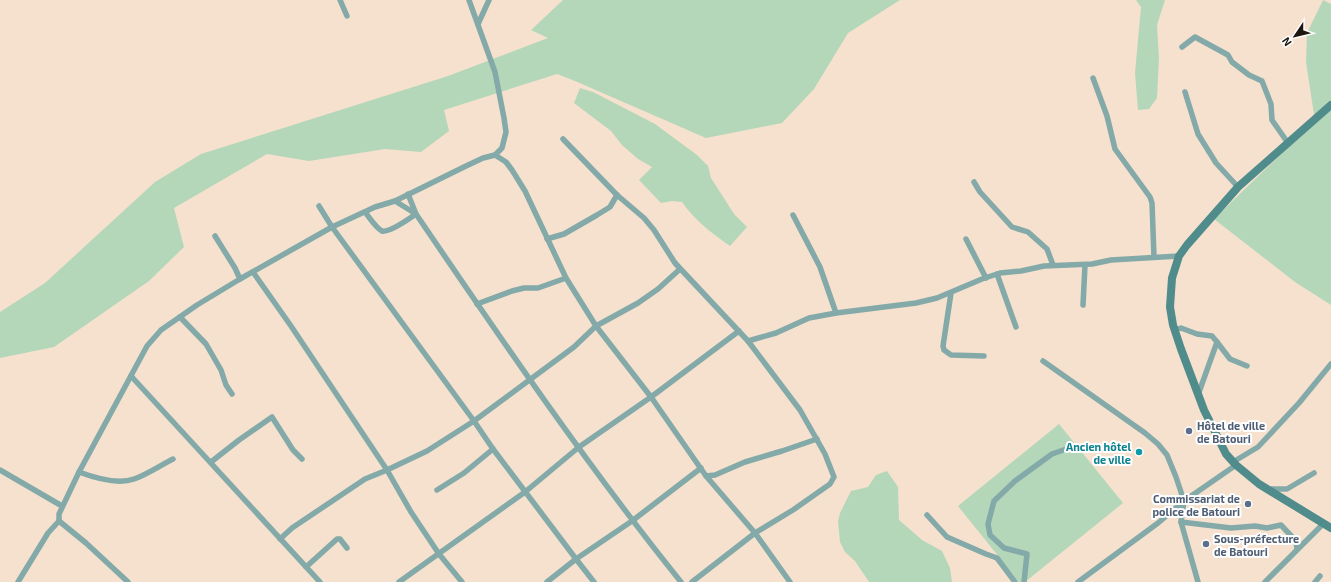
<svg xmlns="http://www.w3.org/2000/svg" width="1331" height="582" viewBox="0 0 1331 582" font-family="'Exo 2',sans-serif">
  <rect width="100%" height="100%" fill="#f5e1ce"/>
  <g fill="#b4d7b9">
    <path d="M563,0H900L848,33L814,89L782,123L706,138L575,81L557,74L444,110L449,131L421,152L385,149L309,161L267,154L174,208L184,247L149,281L54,347L0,358V312L45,283L155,182L201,154L448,76L548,38L531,30Z"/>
    <path d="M1136,0H1165L1157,25L1159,58L1157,98L1149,109L1138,110L1135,73L1141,7Z"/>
    <path d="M1323,0L1331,4V305L1295,282L1214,219L1315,121L1306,62L1307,33Z"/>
    <path d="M580,88L593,92L655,124L697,155L708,166L711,178L734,214L747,227L730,246C712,233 695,221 682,202L672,201L661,203L639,180L652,167L638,159L622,145L611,131L574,103Z"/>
    <path d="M1059,424L1123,503L1025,582H1019L958,506Z"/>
    <path d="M887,471L898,487L899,520L922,540L942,551L950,568L952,582H869L855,561L845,552L840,542L838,521L840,513L851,491L868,487L876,475Z"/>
  </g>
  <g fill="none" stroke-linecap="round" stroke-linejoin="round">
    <g stroke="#83aaa8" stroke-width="5.5">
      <path d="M340,0L347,16"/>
      <path d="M469,0L495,72L504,118L506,132L502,148L495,155"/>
      <path d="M478,24L489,0"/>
      <path d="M1182,47L1195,37L1228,55L1232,62L1249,75L1262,81L1271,104L1272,120L1288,143"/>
      <path d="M1093,78L1107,116L1115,149L1150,197L1152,203L1154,257"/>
      <path d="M1185,92L1198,134L1216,163L1238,187"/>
      <path d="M563,139L617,195L644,218L654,230L675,263L748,341L800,410L825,454L834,477L830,484L793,510L755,533L692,582"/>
      <path d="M974,182L980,192L1012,227L1028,232L1047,249L1053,265"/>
      <path d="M395,201L416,214C501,339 586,464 681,582"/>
      <path d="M319,206L332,227L474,421L493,449L576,559L594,582"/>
      <path d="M365,212C369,217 376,228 382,231C390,233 410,218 416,214L408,194"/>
      <path d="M793,215L820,267L836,313"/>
      <path d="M215,236L235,268L240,279"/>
      <path d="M547,239L564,234L597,215L610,207L617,195"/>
      <path d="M966,239L986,278"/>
      <path d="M253,272L291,326L387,470L411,512L439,554L462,582"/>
      <path d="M997,274L1016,327"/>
      <path d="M951,293L943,346L944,350L951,355L984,356"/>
      <path d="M477,304L512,291L524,288H538L566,278"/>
      <path d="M1083,305L1085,265"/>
      <path d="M180,317L206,344L221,370L226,385L232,394"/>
      <path d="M1175,330L1181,328L1197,334L1212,336L1217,342L1198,395"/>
      <path d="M748,341L776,333L809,318L836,313L916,303L937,298L982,279L1000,273L1021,271L1044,266L1092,264L1111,260L1179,256"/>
      <path d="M1217,342L1230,359L1247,366"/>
      <path d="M1043,361L1145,433L1158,444L1167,455L1176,477L1184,501L1181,522L1198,582"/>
      <path d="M131,376L320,582"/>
      <path d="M211,462L239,440L272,417L293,450L302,459"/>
      <path d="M1233,462L1258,447L1299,403L1331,364"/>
      <path d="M0,470L62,506"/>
      <path d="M79,472C95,478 117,485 134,479C146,475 161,465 173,459"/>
      <path d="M706,476L715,475L745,462L782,451L817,439"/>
      <path d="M1268,489H1287L1314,473"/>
      <path d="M437,490L464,473L493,449"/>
      <path d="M927,515L947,537L986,554L997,558L1015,582"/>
      <path d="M59,521L86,543L128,582"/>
      <path d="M1181,522L1231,528L1255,526L1267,528L1281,525L1296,541L1297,549"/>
      <path d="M280,539L292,528L365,479L387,470L427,451L474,421L574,347L596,326L638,303L658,289L680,269"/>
      <path d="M306,567L337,539H340L347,548"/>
      <path d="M18,582L48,533L59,521V514L79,472L147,346L161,330L197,305L240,279L332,227L375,207L395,201L466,166L483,158L495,155L506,162L512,170L525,191L566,278L596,326L651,397L706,476L755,533L790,582"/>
      <path d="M399,582L525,492L579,447L651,397L739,331"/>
      <path d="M547,582L576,559L632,521L701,468"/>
      <path d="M1024,582L1027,554L1004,548L990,535L988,524L994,501L1015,481L1052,454L1075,446"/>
      <path d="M1078,582L1158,523L1184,501L1236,465"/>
      <path d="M1265,582L1324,523"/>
      <path d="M1315,582L1320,576"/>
    </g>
    <path stroke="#508c8b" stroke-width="8" d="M1331,105L1238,187L1187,245L1179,256L1172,278L1170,307L1173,325L1181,349L1204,410L1226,454L1236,465L1259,484L1331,528"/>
  </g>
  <g fill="#5c6f8a" stroke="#fff" stroke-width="1.5">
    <circle cx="1189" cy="431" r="4"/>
    <circle cx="1248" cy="504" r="4"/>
    <circle cx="1206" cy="544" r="4"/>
  </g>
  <circle fill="#0f9aa8" stroke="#fff" stroke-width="1.5" cx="1139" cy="452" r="4"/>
  <g text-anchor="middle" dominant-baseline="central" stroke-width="4" stroke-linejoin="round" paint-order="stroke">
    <g font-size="11" font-weight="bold" fill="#4e5e75" stroke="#fff" text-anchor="start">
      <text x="1197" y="425">Hôtel de ville<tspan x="1197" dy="13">de Batouri</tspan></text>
      <text x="1240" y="498" text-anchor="end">Commissariat de<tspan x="1240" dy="13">police de Batouri</tspan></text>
      <text x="1214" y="538">Sous-préfecture<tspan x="1214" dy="13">de Batouri</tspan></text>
    </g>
    <g font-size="11" font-weight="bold" fill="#0d838f" stroke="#fff" text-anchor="end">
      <text x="1131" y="446">Ancien hôtel<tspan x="1131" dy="13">de ville</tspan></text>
    </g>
  </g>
  <g transform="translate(1295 36) rotate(235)" stroke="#ffffff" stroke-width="3" paint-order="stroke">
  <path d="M0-3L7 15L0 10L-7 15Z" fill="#1d160f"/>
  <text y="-6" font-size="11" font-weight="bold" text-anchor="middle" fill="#1d160f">N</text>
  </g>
</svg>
